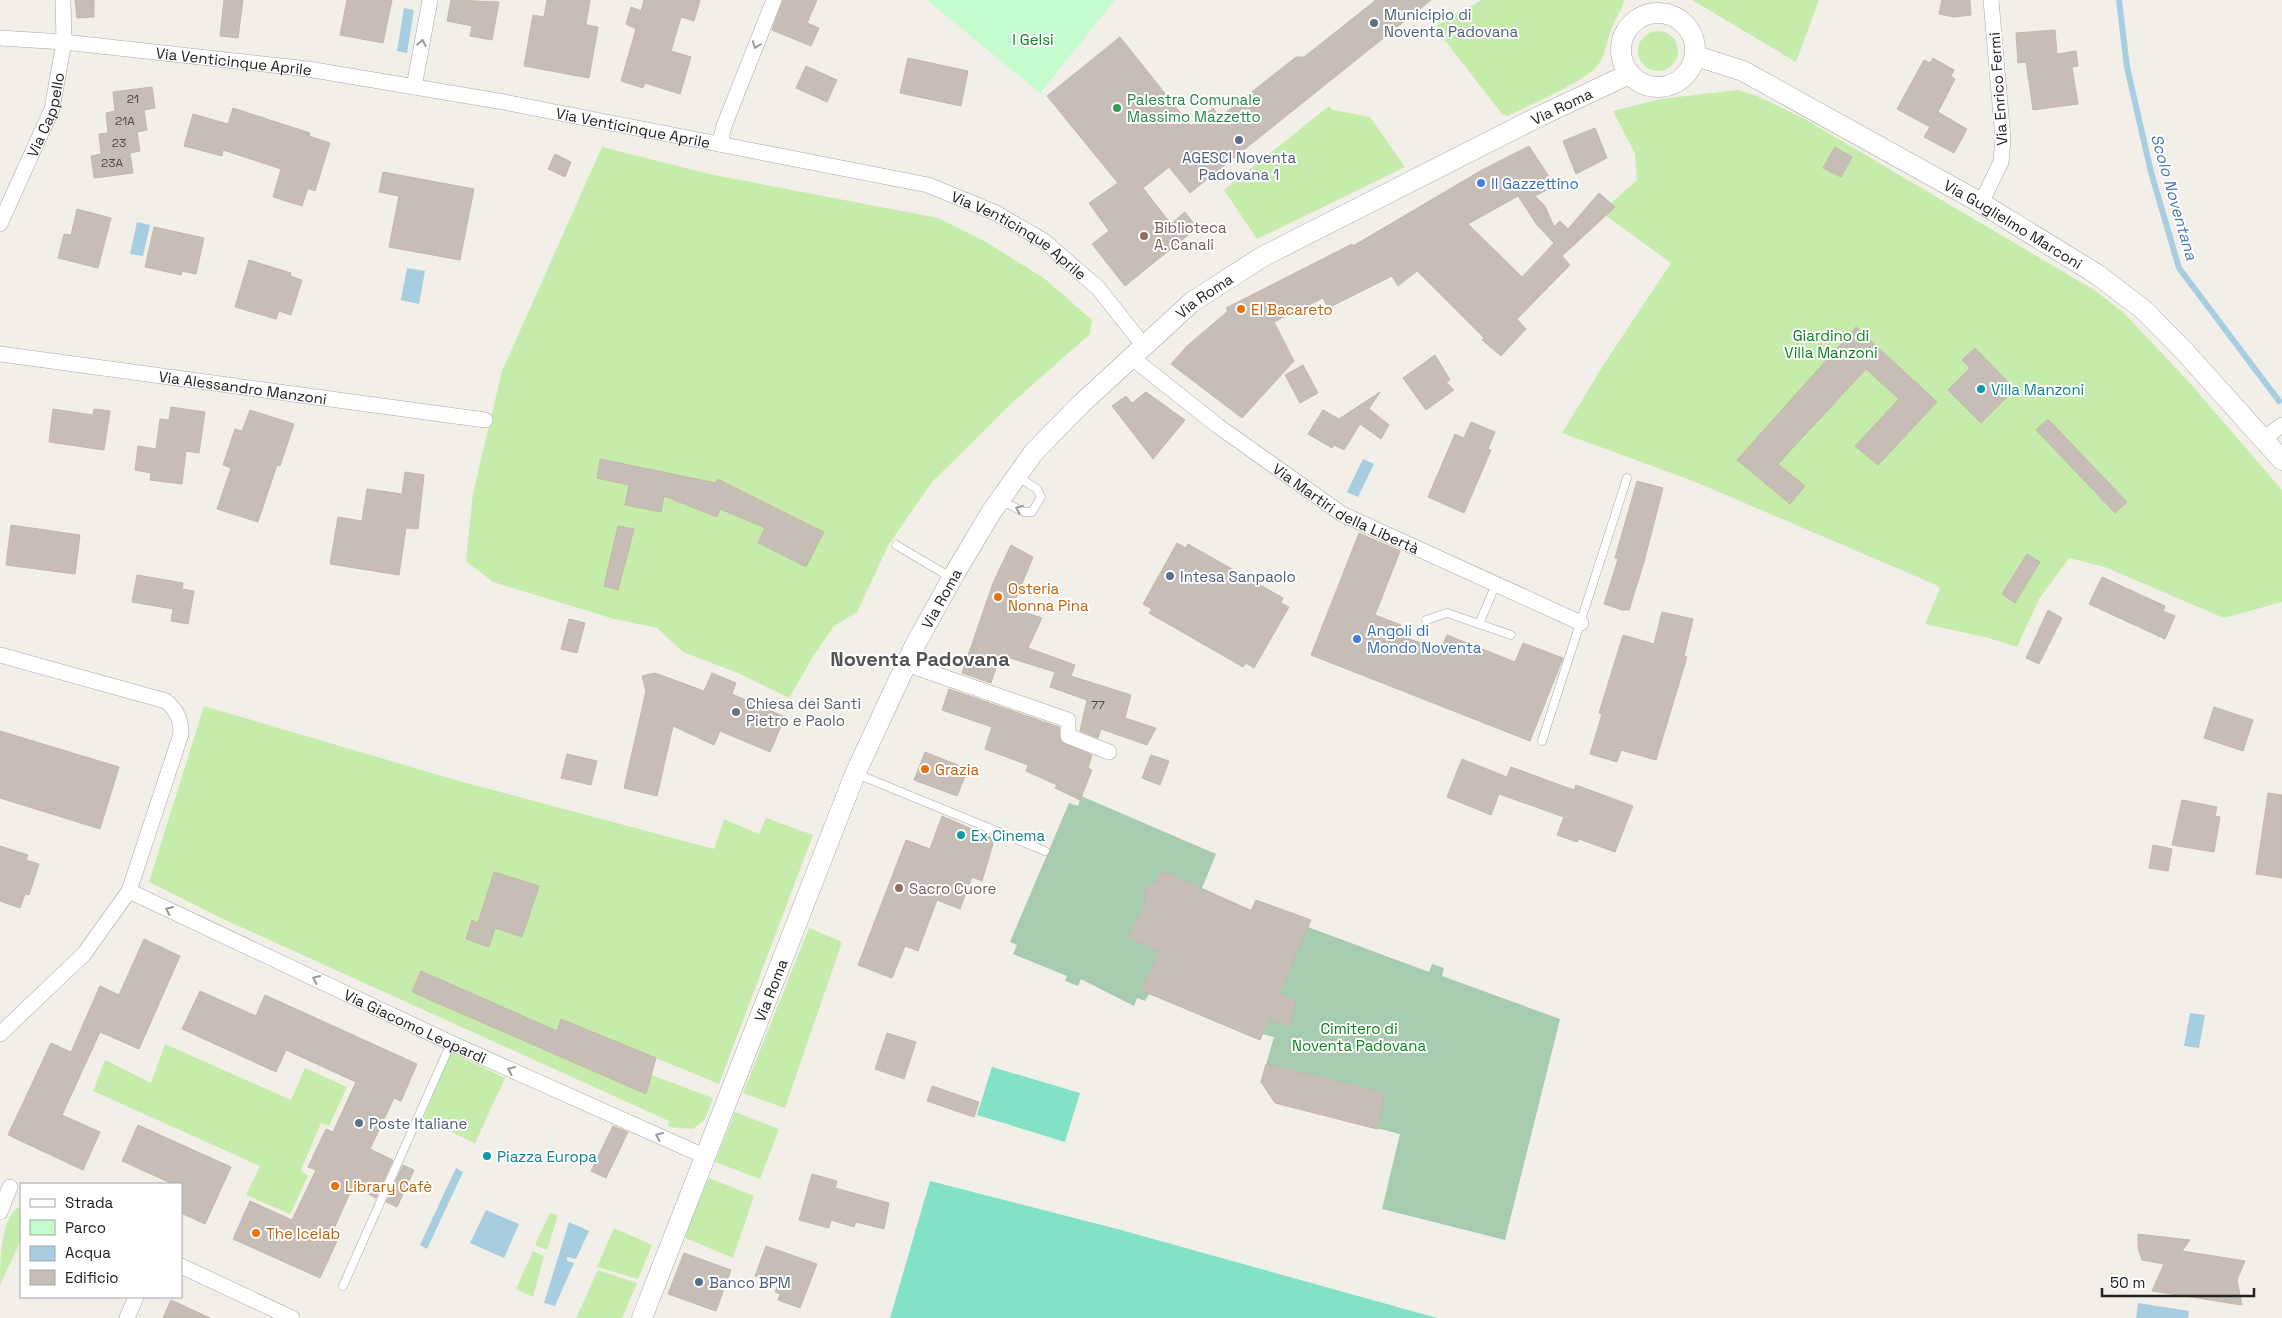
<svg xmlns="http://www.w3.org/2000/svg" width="2282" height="1318" viewBox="0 0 2282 1318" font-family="'Space Grotesk',sans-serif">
  <rect width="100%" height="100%" fill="#f1efe7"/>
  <g fill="#c6ecac">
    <path d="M1482,0H1624C1622,10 1617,16 1613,25C1607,38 1607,53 1598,65C1588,80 1526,107 1507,116L1502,114L1440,34L1437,25Z"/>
    <path d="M1692,0H1819L1796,62Z"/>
    <circle cx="1658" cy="51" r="20"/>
    <path d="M1738,90L1757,96L1803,118L2094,290L2123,312L2189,382L2282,490V602L2224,618L2105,567L2069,558L2039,599L2017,647L1985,637L1925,624L1940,588L1934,584L1693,481L1562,433L1604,364L1671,263L1601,212L1637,180L1635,154L1613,111L1660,99Z"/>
    <path d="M1329,106L1333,110L1370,117L1405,167L1257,239L1224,190Z"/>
    <path d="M602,147L709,174L938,218L986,242L1045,279L1092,320L1090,334L1013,402L932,482L889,544L857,612L834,626L814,655L789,698L738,673L683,652L657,628L614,619L493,582L466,561L473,493L502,371Z"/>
    <path d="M204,706L459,781L714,849L724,819L759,834L766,818L813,835L719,1084L656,1058L651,1075L713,1098L705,1119L693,1129L668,1127L669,1121L223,919L149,882Z"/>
    <path d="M809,928L842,942L785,1108L743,1093Z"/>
    <path d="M165,1044L291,1100L305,1068L347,1087L329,1126L321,1123L301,1170L308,1176L290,1214L246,1195L260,1166L93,1091L105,1060L151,1083Z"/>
    <path d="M450,1052L505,1078L475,1143L423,1119Z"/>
    <path d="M735,1112L779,1129L760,1179L715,1162Z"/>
    <path d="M709,1178L754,1196L733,1258L683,1237Z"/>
    <path d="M21,1206V1240L0,1285C0,1263 0,1215 21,1206Z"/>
    <path d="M550,1213L558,1215L547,1250L535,1245Z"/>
    <path d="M614,1228L652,1245L638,1279L597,1267Z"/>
    <path d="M533,1251L544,1256L533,1297L516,1289Z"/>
    <path d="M598,1270L637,1283L622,1318H576Z"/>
  </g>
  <path fill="#a7cbaf" d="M1081,796L1216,854L1202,888L1251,910L1256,900L1310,920L1308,927L1429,972L1432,964L1444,968L1442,976L1560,1019L1505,1240L1382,1209L1400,1134L1275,1103L1261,1082L1274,1037L1263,1034L1260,1040L1149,994L1145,1001L1137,998L1134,1006L1081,979L1078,986L1065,981L1067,976L1013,954L1017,945L1010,942L1069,803L1078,806Z"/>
  <path fill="#c4fbcc" d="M927,0H1115L1040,93Z"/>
  <g fill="#83e2c5">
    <path d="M992,1067L1080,1093L1065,1142L977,1115Z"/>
    <path d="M930,1181L1121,1230L1437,1318H890Z"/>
  </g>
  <g fill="#a6cee0">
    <path d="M404,8L414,10L407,53L397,51Z"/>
    <path d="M137,222L150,225L143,256L130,254Z"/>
    <path d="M407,268L425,271L419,304L401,300Z"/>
    <path d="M1363,459L1374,464L1358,497L1347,492Z"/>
    <path d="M2190,1013L2205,1015L2199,1048L2184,1046Z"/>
    <path d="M456,1168L463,1172L427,1249L420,1245Z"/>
    <path d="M486,1210L519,1224L504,1258L470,1243Z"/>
    <path d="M569,1222L589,1231L576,1259L567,1257V1261L574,1263L555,1306L544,1303Z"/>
    <path d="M2138,1303L2189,1311L2188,1318H2136Z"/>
  </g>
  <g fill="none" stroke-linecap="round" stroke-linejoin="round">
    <path stroke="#a6cee0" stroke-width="6" d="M2119,0L2127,67L2151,172L2179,268L2279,401"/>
  </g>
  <g fill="#c6beb6" stroke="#c4b7a8" fill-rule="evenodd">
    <path d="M75,0H94V17L77,18Z"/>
    <path d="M224,0H243L238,38L220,36Z"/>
    <path d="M347,0H392L383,43L340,35Z"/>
    <path d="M451,0L499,2L492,40L470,36L472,26L447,21Z"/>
    <path d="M547,0H590L586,25L598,27L589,78L524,66L533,15L544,17Z"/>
    <path d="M644,0H700L694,21L681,17L671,51L691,57L680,94L645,83L643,88L621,81L636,29L626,24L631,7L641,11Z"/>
    <path d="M783,0H817L807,23L819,28L811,46L772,30Z"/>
    <path d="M1376,0H1431L1190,193L1169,167L1143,188L1171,224L1185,212L1197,228L1125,286L1092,244L1109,231L1089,203L1118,183L1047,96L1120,37L1191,126L1213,108L1220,117L1296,57H1304Z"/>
    <path d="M1942,0H1970L1971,15L1954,17L1939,14Z"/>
    <path d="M2055,30L2057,54L2076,51L2078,66L2072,67L2078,104L2033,110L2026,62L2018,63L2016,33Z"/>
    <path d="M908,58L968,71L961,106L900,93Z"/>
    <path d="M1933,58L1954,70L1951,76L1955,79L1938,112L1967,129L1954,153L1924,137L1930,127L1897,109L1924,60L1930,63Z"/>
    <path d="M806,66L837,80L827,102L796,88Z"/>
    <path d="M152,87L155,108L144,110L147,130L137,132L140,151L130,153L133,173L94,178L91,156L101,154L99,134L108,133L106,113L115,111L113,92Z"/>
    <path d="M233,108L310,133L309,136L330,143L315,191L308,188L302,206L273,197L281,169L223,150L222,156L184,146L193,114L228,124Z"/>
    <path d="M1595,128L1607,158L1576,174L1563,141Z"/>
    <path d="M1529,146L1555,186L1535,196L1545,206L1554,227L1560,221L1568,229L1599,193L1615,207L1562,256L1570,265L1517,319L1526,329L1501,356L1482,340L1484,338L1417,271L1398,286L1392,276L1328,308L1323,298L1274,322L1294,361L1242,418L1171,364L1187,346L1228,311L1226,308L1352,244L1353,246L1482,170ZM1518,196L1537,225L1554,243L1522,277L1468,224Z"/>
    <path d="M1835,147L1852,157L1841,177L1823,168Z"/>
    <path d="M555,154L571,162L565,177L548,169Z"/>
    <path d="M383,172L474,189L460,260L389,247L399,196L379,192Z"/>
    <path d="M77,209L111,218L98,268L58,258L64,234L71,235Z"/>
    <path d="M154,227L204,238L196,274L182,271L181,275L145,267Z"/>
    <path d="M249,260L291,273L290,276L302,280L291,315L279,311L276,319L235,307Z"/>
    <path d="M1856,327L1937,402L1878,465L1855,446L1899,399L1866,369L1778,464L1805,486L1790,504L1737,460Z"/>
    <path d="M1975,348L2015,389L1981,423L1948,390L1970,368L1962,360Z"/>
    <path d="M1435,355L1450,380L1446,382L1454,390L1426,410L1403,378Z"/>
    <path d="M1303,365L1318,393L1300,403L1285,375Z"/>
    <path d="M1146,392L1185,420L1153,459L1112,406L1126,396L1132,403Z"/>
    <path d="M1380,392L1369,409L1389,425L1381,439L1360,424L1344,450L1334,445L1332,448L1308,434L1323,410L1339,419Z"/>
    <path d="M171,407L205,412L199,453L186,451L182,484L150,480L151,473L135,470L138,446L156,449L160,419L169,420Z"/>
    <path d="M53,409L93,415L94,409L110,411L104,450L49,442Z"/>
    <path d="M250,410L294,424L280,466L277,465L258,522L217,509L231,468L223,465L235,429L242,431Z"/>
    <path d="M2048,419L2127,502L2115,513L2036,430Z"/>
    <path d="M1471,422L1495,432L1488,449L1491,450L1464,513L1428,497L1455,434L1464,438Z"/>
    <path d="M600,459L716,483L718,479L824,532L806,567L758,543L765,528L720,509L717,517L664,496L661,512L625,505L629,485L597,478Z"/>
    <path d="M405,472L424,475L418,529L406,528L399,575L330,564L338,517L362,521L367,489L402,494Z"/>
    <path d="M1637,481L1663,488L1644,562L1629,610H1622L1604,604L1618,559L1615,558Z"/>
    <path d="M11,525L80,535L75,574L6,565Z"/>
    <path d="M618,526L634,529L618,590L604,586Z"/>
    <path d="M1359,533L1400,551L1375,615L1401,625L1398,635L1441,650L1447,635L1515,662L1523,643L1563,658L1530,741L1311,655Z"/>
    <path d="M1177,543L1186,548L1188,544L1283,598L1281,603L1289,607L1254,668L1246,663L1243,667L1149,613L1152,609L1143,604Z"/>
    <path d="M1011,545L1033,557L1012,608L1042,618L1028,648L1075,665L1071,676L1131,695L1125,718L1156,728L1147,745L1101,729L1098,738L1080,731L1087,700L1050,687L1055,672L1000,655L991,683L962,673L993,583Z"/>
    <path d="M2027,554L2040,562L2015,603L2002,594Z"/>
    <path d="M137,575L183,583L182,589L194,591L188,624L171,621L173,609L132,602Z"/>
    <path d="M2102,577L2165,606L2163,611L2175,616L2165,639L2089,604Z"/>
    <path d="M2048,610L2062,618L2039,664L2026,658Z"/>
    <path d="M1662,612L1693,619L1684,656L1687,657L1656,760L1621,750L1617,762L1590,754L1602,714L1599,713L1623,635L1654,644Z"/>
    <path d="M569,619L585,623L577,653L561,649Z"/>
    <path d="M655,673L704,691L712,673L736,683L732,694L785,717L770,752L720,731L714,745L673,726L657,796L624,788L646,691L642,676Z"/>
    <path d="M949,689L1059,727L1061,742L1092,755L1088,768L1092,770L1080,800L1055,788L1057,785L1026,771L1028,765L985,749L992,727L942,710Z"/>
    <path d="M2214,707L2253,720L2243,751L2204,738Z"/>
    <path d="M0,731L119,767L100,829L0,798Z"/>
    <path d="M925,752L968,769L957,796L914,780Z"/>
    <path d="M567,754L597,761L591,785L561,778Z"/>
    <path d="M1151,755L1169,761L1160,785L1142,778Z"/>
    <path d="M1462,759L1507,777L1511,767L1574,790L1576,785L1633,806L1615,852L1579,839L1577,842L1557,835L1564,817L1499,794L1491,815L1447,797Z"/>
    <path d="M2268,793L2282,795V878L2256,874Z"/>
    <path d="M2182,800L2217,807L2215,816L2220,817L2214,852L2172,845Z"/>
    <path d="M942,816L990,837L993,844L982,881L972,877L960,909L937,900L918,951L905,946L892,978L858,965L906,840L930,849Z"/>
    <path d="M2153,845L2172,849L2168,871L2149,868Z"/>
    <path d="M0,846L28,855L26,860L39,864L29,895L25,894L20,908L0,901Z"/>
    <path d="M1162,871L1251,911L1256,900L1311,920L1279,994L1296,1001L1290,1026L1269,1019L1260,1040L1141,990L1160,952L1128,938L1143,909L1146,899L1144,893L1147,888L1157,882Z"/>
    <path d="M494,872L539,886L522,937L495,928L489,947L466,939L472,920L478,923Z"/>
    <path d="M144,939L180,956L139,1049L100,1032L62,1115L100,1132L83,1170L8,1135L51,1043L71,1052L100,986L119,995Z"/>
    <path d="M421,971L557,1031L561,1019L656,1058L646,1094L412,992Z"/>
    <path d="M200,991L256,1016L265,995L417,1064L401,1101L394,1098L370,1149L393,1160L376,1198L353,1186L330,1238L337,1241L320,1278L233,1239L250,1201L292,1220L316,1170L308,1167L326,1129L333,1132L356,1082L286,1050L276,1072L182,1029Z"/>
    <path d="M887,1033L916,1042L904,1079L875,1069Z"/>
    <path d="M1266,1064L1384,1093L1377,1129L1275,1103L1261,1082Z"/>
    <path d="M932,1086L979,1102L974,1117L927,1101Z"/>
    <path d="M138,1125L231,1167L205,1224L181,1213V1184H173L122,1161Z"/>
    <path d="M613,1126L628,1132L606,1178L591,1171Z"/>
    <path d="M403,1165L414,1170L397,1207L386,1202Z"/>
    <path d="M812,1174L837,1181L835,1188L889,1203L884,1229L856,1222L854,1227L831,1220L829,1228L799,1220Z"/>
    <path d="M2138,1234L2190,1240L2182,1251L2245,1261L2237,1280L2242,1305L2152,1291L2164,1264L2142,1260L2138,1248Z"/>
    <path d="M766,1246L817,1264L800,1308L778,1300L780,1294L775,1292L778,1285L755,1276Z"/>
    <path d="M684,1253L731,1270L716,1311L668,1294Z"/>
    <path d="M171,1300L210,1318H163Z"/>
  </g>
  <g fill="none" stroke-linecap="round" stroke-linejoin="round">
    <g stroke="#a7a7a7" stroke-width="9">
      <g id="service">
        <path d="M1000,500L1024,512H1032L1041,497L1037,489L1018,477"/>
        <path d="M896,545L952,578"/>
        <path d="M1426,620L1447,613L1511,635"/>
        <path d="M1479,624L1496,584"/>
        <path d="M1542,741L1627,478"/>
        <path d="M857,774L1045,851"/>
        <path d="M343,1286L451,1043"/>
      </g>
    </g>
    <g stroke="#a7a7a7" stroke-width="16">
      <g id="minor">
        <path id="s1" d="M0,38L64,42L308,69L504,102L928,185L996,213L1044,241L1098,288L1144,346"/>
        <path d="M414,87L430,0"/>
        <path d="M720,144L724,126L774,0"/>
        <path d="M1981,203L2001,162L2003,139L1991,0"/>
        <path id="s2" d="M0,224L52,109L64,42L63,0"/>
        <path id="s3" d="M0,354L485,420"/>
        <path id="s4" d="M1131,357L1218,426L1342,514L1581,623"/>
        <path d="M2263,439L2282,425"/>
        <path d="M0,655L166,701C177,711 181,719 181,734L129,891"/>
        <path d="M906,664L1068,720V736L1109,752"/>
        <path id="s5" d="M0,1034L84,954L129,891L451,1043L704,1156"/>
        <path d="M0,1212L10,1187"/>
        <path d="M181,1266L292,1318"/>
        <path d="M127,1318L136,1297"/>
      </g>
    </g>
    <g stroke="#a7a7a7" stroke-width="21">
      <g id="tertiary">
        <circle cx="1658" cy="50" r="37"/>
        <path id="s6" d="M1696,56L1743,71L1981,203L2098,275L2145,311L2185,352L2282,460"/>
        <path id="s7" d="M642,1318L855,774L915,645L955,573L992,511L1034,452L1081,404L1192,302L1262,257L1538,117L1629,74"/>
      </g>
    </g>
    <use href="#service" stroke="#fff" stroke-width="8"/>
    <use href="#minor" stroke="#fff" stroke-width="15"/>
    <use href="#tertiary" stroke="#fff" stroke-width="20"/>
  </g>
  <defs><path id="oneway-chevron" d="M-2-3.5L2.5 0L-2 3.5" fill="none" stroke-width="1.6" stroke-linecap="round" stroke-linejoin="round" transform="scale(1.25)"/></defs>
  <g stroke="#9b9b9b">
    <use href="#oneway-chevron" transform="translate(422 43) rotate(-79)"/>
    <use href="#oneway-chevron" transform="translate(756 45) rotate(111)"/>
    <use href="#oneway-chevron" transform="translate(1019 509) rotate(-157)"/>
    <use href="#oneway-chevron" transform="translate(169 910) rotate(-155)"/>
    <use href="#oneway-chevron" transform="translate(316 979) rotate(-155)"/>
    <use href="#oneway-chevron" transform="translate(511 1070) rotate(-156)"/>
    <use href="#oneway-chevron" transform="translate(659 1136) rotate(-156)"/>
  </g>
  <g fill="#5c6f8a" stroke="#fff" stroke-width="2">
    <circle cx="1374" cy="23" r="5"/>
    <circle cx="1239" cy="140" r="5"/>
    <circle cx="1170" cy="576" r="5"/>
    <circle cx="359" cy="1123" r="5"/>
    <circle cx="699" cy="1282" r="5"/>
  </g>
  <circle fill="#2e9e5b" stroke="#fff" stroke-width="2" cx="1117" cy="108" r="5"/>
  <g fill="#3f7fe0" stroke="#fff" stroke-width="2">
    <circle cx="1481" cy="183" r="5"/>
    <circle cx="1357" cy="639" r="5"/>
  </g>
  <g fill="#8d6e63" stroke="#fff" stroke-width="2">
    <circle cx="1144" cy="236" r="5"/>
    <circle cx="899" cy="888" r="5"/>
  </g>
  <g fill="#e8710a" stroke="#fff" stroke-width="2">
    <circle cx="1241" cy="309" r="5"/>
    <circle cx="998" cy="597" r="5"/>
    <circle cx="925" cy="769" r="5"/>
    <circle cx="335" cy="1186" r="5"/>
    <circle cx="256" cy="1233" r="5"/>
  </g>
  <g fill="#0f9aa8" stroke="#fff" stroke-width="2">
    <circle cx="1981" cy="389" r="5"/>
    <circle cx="961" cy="835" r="5"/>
    <circle cx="487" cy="1156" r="5"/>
  </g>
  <circle fill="#6b7280" stroke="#fff" stroke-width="2" cx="736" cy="712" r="5"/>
  <g text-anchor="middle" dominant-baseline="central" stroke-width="4" stroke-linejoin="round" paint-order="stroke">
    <g font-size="12" fill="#4a4846">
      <text x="133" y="99">21</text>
      <text x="125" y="121">21A</text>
      <text x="119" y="143">23</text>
      <text x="112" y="163">23A</text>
      <text x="1098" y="705">77</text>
    </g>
    <g font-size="15" fill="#4e5e75" stroke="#fff" text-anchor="start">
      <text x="1384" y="14">Municipio di<tspan x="1384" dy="17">Noventa Padovana</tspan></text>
      <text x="1239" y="157" text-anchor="middle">AGESCI Noventa<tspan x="1239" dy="17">Padovana 1</tspan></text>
      <text x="1180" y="576">Intesa Sanpaolo</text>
      <text x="369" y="1123">Poste Italiane</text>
      <text x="709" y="1282">Banco BPM</text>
    </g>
    <g font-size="15" fill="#08851c" stroke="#fff">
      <text x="1033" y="39">I Gelsi</text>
      <text x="1831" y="335">Giardino di<tspan x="1831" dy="17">Villa Manzoni</tspan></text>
      <text x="1359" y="1028">Cimitero di<tspan x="1359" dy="17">Noventa Padovana</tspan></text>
    </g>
    <g font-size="15" fill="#202020" stroke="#fff">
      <text stroke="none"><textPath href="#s1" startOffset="235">Via Venticinque Aprile</textPath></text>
      <text transform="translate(1998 89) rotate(-94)">Via Enrico Fermi</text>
      <text stroke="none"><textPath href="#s7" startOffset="1590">Via Roma</textPath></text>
      <text stroke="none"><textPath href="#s2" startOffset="119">Via Cappello</textPath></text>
      <text stroke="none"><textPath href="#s1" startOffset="640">Via Venticinque Aprile</textPath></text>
      <text stroke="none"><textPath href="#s6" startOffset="360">Via Guglielmo Marconi</textPath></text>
      <text stroke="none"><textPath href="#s1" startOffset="1045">Via Venticinque Aprile</textPath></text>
      <text stroke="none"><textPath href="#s7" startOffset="1185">Via Roma</textPath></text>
      <text stroke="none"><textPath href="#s3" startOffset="245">Via Alessandro Manzoni</textPath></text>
      <text stroke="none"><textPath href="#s4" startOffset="264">Via Martiri della Libertà</textPath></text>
      <text stroke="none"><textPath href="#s7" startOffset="780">Via Roma</textPath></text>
      <text stroke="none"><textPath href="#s7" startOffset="352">Via Roma</textPath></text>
      <text stroke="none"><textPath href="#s5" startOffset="510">Via Giacomo Leopardi</textPath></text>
    </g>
    <g font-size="15" fill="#27864d" stroke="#fff" text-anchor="start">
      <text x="1127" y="99">Palestra Comunale<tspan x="1127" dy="17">Massimo Mazzetto</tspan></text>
    </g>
    <g font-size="15" fill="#366cbe" stroke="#fff" text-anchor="start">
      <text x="1491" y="183">Il Gazzettino</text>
      <text x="1367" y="630">Angoli di<tspan x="1367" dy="17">Mondo Noventa</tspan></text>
    </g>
    <g font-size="15" fill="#785e54" stroke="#fff" text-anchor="start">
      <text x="1154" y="227">Biblioteca<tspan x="1154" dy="17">A. Canali</tspan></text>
      <text x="909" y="888">Sacro Cuore</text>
    </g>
    <g font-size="15" fill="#c56008" stroke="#fff" text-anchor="start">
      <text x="1251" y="309">El Bacareto</text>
      <text x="1008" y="588">Osteria<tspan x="1008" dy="17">Nonna Pina</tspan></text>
      <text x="935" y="769">Grazia</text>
      <text x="345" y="1186">Library Cafè</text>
      <text x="266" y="1233">The Icelab</text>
    </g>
    <g font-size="15" fill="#0d838f" stroke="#fff" text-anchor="start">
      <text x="1991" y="389">Villa Manzoni</text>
      <text x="971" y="835">Ex Cinema</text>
      <text x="497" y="1156">Piazza Europa</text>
    </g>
    <g font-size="15" fill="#5b616d" stroke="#fff" text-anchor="start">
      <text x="746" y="703">Chiesa dei Santi<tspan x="746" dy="17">Pietro e Paolo</tspan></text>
    </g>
    <g font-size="16" font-style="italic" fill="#4876b5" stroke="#fff">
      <text transform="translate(2174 197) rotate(74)">Scolo Noventana</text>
    </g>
    <g font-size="20" font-weight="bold" fill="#535353" stroke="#fff">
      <text x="920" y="659">Noventa Padovana</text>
    </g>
  </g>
  <rect x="20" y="1183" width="162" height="115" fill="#ffffff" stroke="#a6a6a6"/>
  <rect x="30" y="1199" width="25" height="8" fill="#ffffff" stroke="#a6a6a6"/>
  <text x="65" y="1208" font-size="15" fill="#202020">Strada</text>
  <rect x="30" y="1220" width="25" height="15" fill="#c4fbcc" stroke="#a6a6a6"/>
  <text x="65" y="1233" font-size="15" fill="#202020">Parco</text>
  <rect x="30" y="1246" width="25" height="15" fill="#a6cee0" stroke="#a6a6a6"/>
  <text x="65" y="1258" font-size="15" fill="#202020">Acqua</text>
  <rect x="30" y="1270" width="25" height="15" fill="#c6beb6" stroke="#a6a6a6"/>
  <text x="65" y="1283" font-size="15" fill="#202020">Edificio</text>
  <path d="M2102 1288v8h152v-8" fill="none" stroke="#202020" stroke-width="2.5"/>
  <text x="2110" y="1288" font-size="15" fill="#202020" stroke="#ffffff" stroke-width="4" paint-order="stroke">50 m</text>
</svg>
